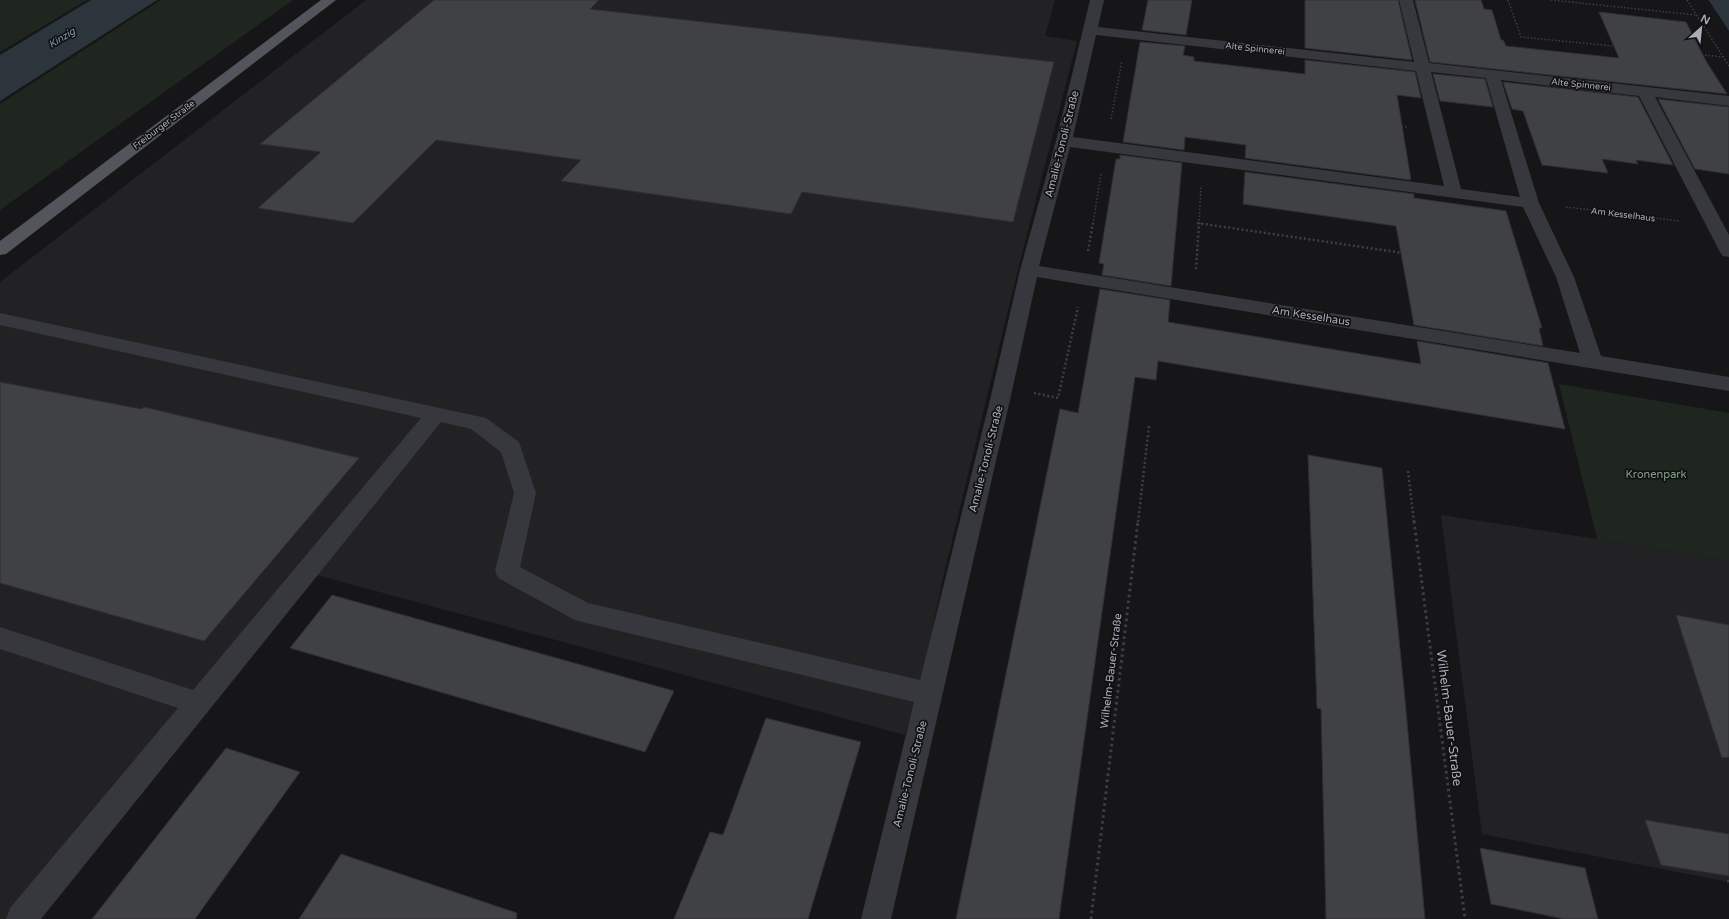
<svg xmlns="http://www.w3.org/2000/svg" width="1729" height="919" viewBox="0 0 1729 919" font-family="'Varela Round',sans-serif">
  <rect width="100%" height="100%" fill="#161618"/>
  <g fill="#222225">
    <path d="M366,0H1055L1045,36L1077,41L1015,281L942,582L923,676L905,735L317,575L39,919H0V282Z"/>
    <path d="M1441,515L1597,539L1729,561V882L1482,834Z"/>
  </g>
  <g fill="#1e261f">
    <path d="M0,0H87L0,52Z"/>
    <path d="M161,0H293L0,210V104Z"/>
    <path d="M1559,384L1729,413V561L1597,539Z"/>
  </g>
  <g fill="#2c353c">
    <path d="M91,0H157L0,101V55Z"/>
    <path d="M1708,0H1729V31L1710,2Z"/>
  </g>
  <g fill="#404145" stroke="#303034">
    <path d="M434,0H599L590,9L1054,62L1013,222L802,192L791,214L561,181L581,160L436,140L353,223L258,208L321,152L260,144Z"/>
    <path d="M1148,0H1192L1186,35L1142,30Z"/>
    <path d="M1305,0H1398L1412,60L1305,48Z"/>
    <path d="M1415,0H1481L1484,9L1492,10L1501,40H1503L1506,46L1619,58L1599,12L1686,22L1706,61L1727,94L1430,62Z"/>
    <path d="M1140,42L1185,46L1183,55L1194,57V61L1305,74V60L1415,72L1421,98L1397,95L1411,180L1245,158L1246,145L1185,137L1184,150L1123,142Z"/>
    <path d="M1433,74L1485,79L1493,107L1440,101Z"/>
    <path d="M1503,82L1638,97L1673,165L1636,160L1638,164L1602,159L1608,173L1542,165L1523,111L1512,109Z"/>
    <path d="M1658,99L1729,107V174L1695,169Z"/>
    <path d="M1120,155L1182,163L1171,286L1102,275L1104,264L1099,263L1116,159H1120Z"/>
    <path d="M1245,172L1414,194V198L1506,211L1542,328H1539L1543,346L1414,325L1396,226L1243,204Z"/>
    <path d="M1100,289L1170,300L1168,322L1421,364L1417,341L1548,363L1565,429L1158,361L1156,380L1135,377L1059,919H956L1060,409L1078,413Z"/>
    <path d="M0,382L141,409L144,407L359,458L204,641L0,583Z"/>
    <path d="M1308,455L1382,468L1404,689L1425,919H1326L1321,709L1317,708Z"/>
    <path d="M332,595L674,691L645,752L290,648Z"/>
    <path d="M1676,615L1729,625V757L1722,758Z"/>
    <path d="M766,718L861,742L808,919H674L710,832L723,835Z"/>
    <path d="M226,748L300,772L195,919H92Z"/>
    <path d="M1645,820L1729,834V876L1661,865Z"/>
    <path d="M1480,848L1585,868L1598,919H1564L1491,904Z"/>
    <path d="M341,854L517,913L516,919H299Z"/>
  </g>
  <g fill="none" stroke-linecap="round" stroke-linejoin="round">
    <g stroke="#3d3f44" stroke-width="1.5" stroke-dasharray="1.5 2" stroke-linecap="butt">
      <path d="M1508,0L1521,37L1724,57"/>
      <path d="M1551,0L1696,15"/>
      <path d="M1687,0L1729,66"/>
      <path d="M1207,102L1407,127"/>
      <path d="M1111,119L1122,61"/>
      <path d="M1205,131L1209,70"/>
      <path d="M1566,207L1679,221"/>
      <path d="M1197,223L1204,224"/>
      <path d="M1093,224L1101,173"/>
      <path d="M1199,224L1201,186"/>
    </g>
    <g stroke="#3d3f44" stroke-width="2.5" stroke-dasharray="2 2.5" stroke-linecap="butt">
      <path d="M1197,223L1527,271"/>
      <path d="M1088,251L1093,223"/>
      <path d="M1196,269L1199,223"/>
      <path d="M1034,393L1058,398L1078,307"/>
      <path d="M1408,471L1414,522"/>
      <path d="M1138,522L1149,426"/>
    </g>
    <g stroke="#3d3f44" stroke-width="3" stroke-dasharray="2.5 3.5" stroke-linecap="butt">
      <path d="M1414,521L1465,919"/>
      <path d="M1728,880L1729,883"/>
      <path d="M1091,919L1138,521"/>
    </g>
    <path fill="#37383d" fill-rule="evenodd" d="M1090,0H1104L1098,27L1414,62L1399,0H1413L1429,63L1729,96V106L1655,97L1729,235V257L1723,256L1720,252L1639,96L1501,80L1539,203L1574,277L1601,356L1729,377V391L1037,277L1010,400L891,919H861L914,702L582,622L573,619L498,578L495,571L514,493L501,452L471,429L441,422L41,919H6L10,908L178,708L0,649V627L193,690L421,418L0,325V313L486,418L519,442L536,493L520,567L588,603L920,680L990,400L1020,270L1056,141ZM1096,35L1416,71L1444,186L1073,137ZM1431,72L1486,78L1520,197L1461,189ZM1070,147L1523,207L1556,277L1580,353L1039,266Z"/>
    <path fill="#53555c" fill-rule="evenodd" d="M321,0H336L6,254L0,255V241Z"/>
  </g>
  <g text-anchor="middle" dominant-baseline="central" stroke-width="3.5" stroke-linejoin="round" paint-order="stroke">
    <g font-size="9" fill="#a8adb8" stroke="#111113">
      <text transform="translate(1255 49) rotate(6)">Alte Spinnerei</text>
      <text transform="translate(1581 85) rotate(6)">Alte Spinnerei</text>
      <text transform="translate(164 125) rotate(-37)">Freiburger Straße</text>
      <text transform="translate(1623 215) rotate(7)">Am Kesselhaus</text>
    </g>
    <g font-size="10" font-style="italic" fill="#7f9bb3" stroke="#111113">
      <text transform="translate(62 38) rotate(-32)">Kinzig</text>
    </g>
    <g font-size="11" fill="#a8adb8" stroke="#111113">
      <text transform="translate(1062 144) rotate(-76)">Amalie-Tonoli-Straße</text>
      <text transform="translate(1311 316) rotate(9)">Am Kesselhaus</text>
      <text transform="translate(986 459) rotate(-76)">Amalie-Tonoli-Straße</text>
      <text transform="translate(1111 671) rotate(-83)">Wilhelm-Bauer-Straße</text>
      <text transform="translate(910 774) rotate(-76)">Amalie-Tonoli-Straße</text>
    </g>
    <g font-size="11" fill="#7fa381" stroke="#111113">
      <text x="1656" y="474">Kronenpark</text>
    </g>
    <g font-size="13" fill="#a8adb8" stroke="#111113">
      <text transform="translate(1449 718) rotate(83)">Wilhelm-Bauer-Straße</text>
    </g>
  </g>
  <g transform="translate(1701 28) rotate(27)" stroke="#111113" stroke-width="3" paint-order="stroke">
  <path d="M0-3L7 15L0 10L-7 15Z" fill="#a8adb8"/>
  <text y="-6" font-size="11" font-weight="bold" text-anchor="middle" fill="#a8adb8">N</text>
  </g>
</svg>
